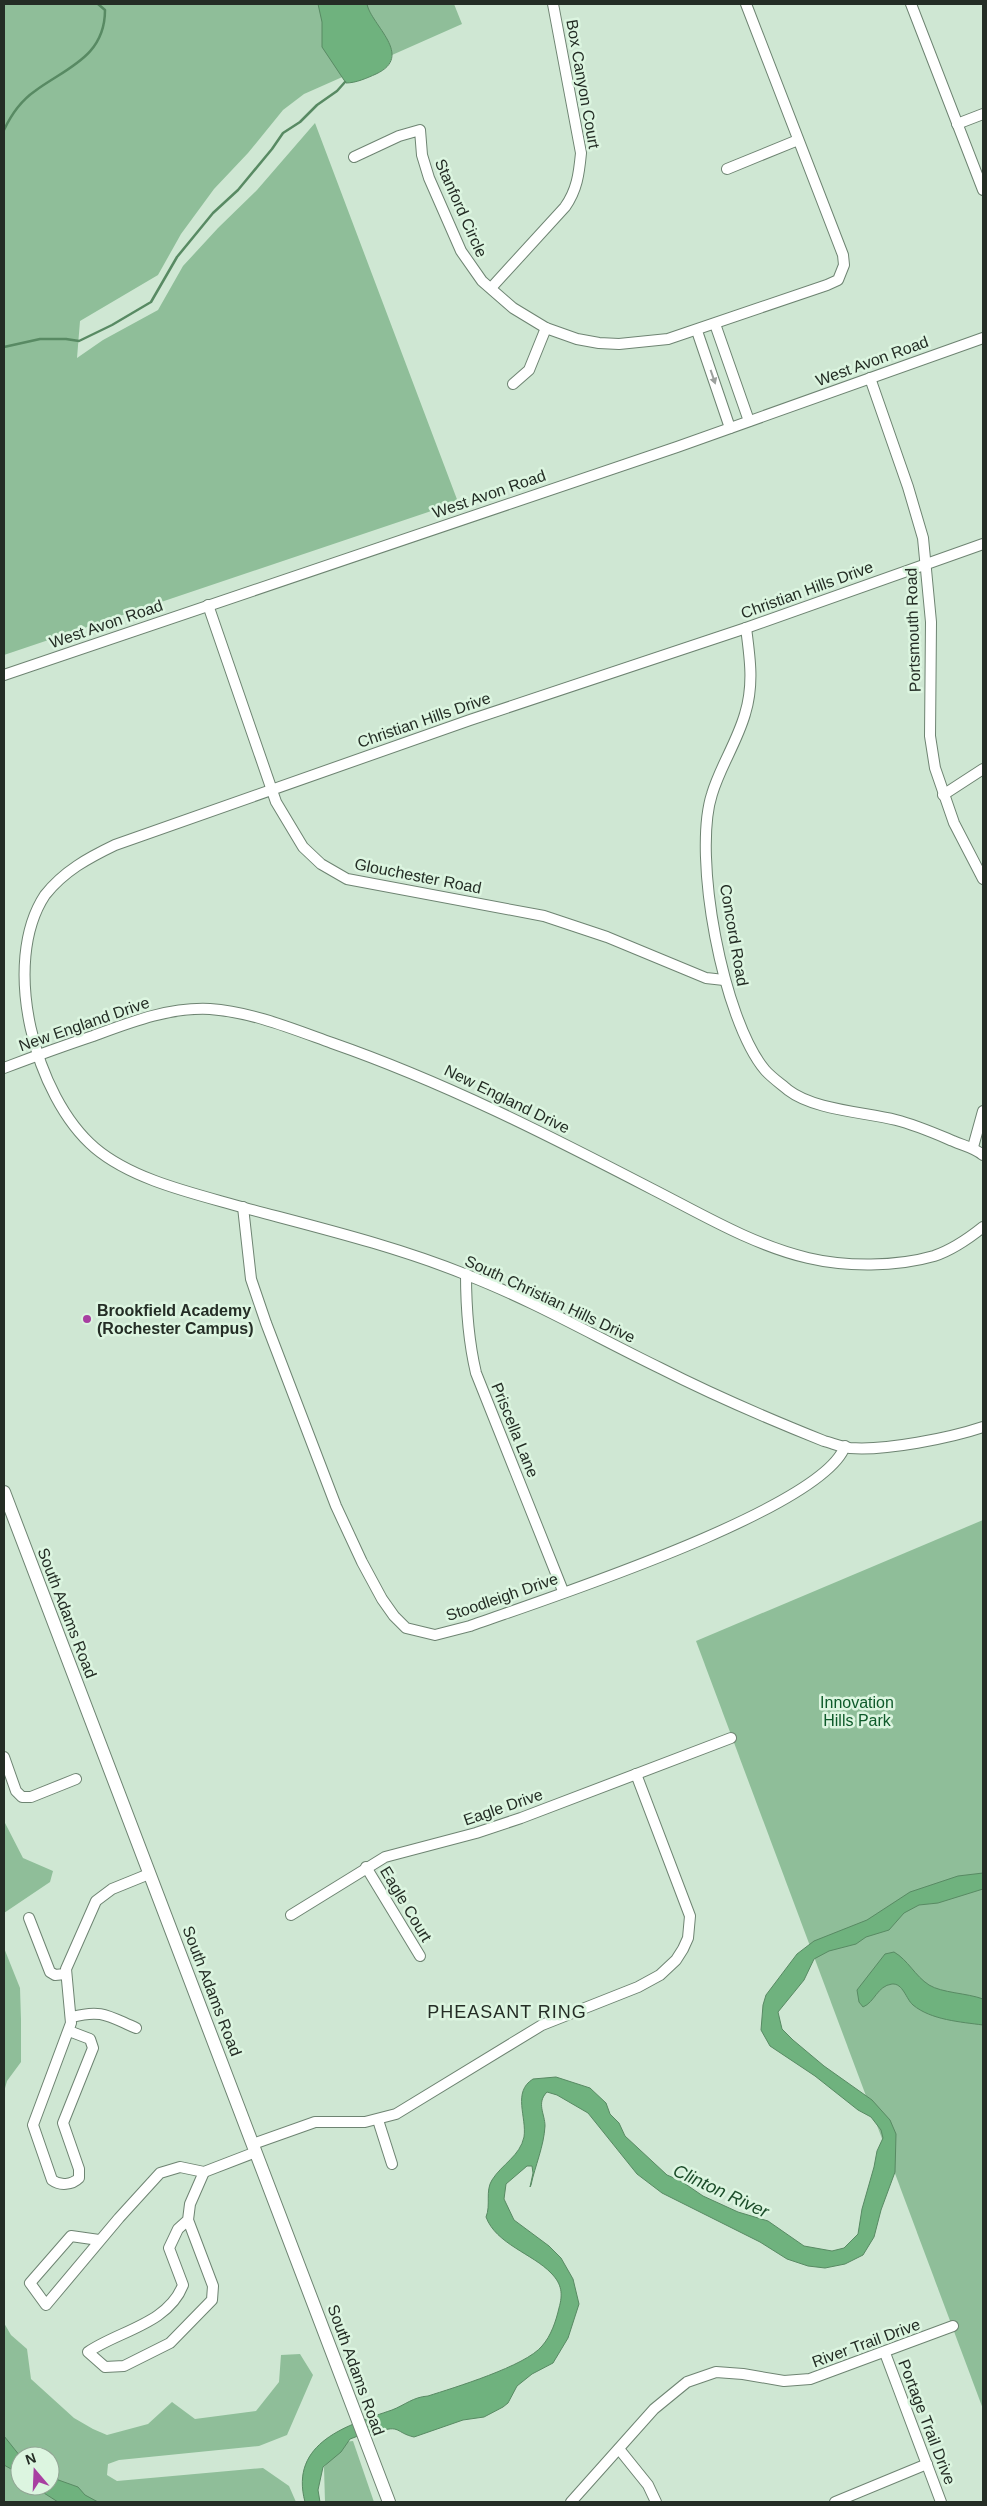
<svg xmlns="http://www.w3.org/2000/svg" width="987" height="2506" viewBox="0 0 987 2506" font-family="Arial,sans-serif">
  <rect width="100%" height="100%" fill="#cfe7d3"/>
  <g fill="#8fbe99" fill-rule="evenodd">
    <path d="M4,4H454L462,24L304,94L283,110L248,153L214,189L181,234L158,275L80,321L77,358L103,340L158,310L183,266L218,228L257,190L315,123L458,502L4,655Z"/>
    <path d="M983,1520V2409L696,1641Z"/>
    <path d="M4,1821L23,1858L53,1871L50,1882L4,1913Z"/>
    <path d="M4,1948L20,1988L21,2020V2062L7,2081L4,2092Z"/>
    <path d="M4,2323L11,2335L27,2349L31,2379L74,2418L93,2429L107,2435L148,2424L172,2402L195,2419L256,2411L279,2382L281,2355L300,2354L313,2375L287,2435L259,2446L119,2460L108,2464L107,2475L117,2481L263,2468L289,2486L296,2502H4ZM20,2456H50V2486H20Z"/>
    <path d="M353,2441L374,2502H325L324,2467L344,2442Z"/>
  </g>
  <g fill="#6fb27e" stroke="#588a63">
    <path d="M318,4H367C371,25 415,56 376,74C367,78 356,83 346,83L322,47V22Z"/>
    <path d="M983,1873V1889L938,1903L919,1905L904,1913L889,1930L866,1937L856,1944L829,1951L814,1959L804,1980L778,2012L782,2029L793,2040L824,2066L872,2100L890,2120L896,2134L895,2172L881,2210L874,2237L863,2255L845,2264L825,2268L808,2266L787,2259L760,2242L662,2193L637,2174L588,2113L557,2095L547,2092C536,2103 545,2114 545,2126C544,2146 535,2166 531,2185L530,2187L533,2173L532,2166H527L506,2184L504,2199L514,2220L549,2246L561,2258L573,2279L579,2304L568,2338L553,2363L532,2374L517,2386L508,2403L503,2407L484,2417L463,2420L414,2437C396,2433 400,2424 378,2432L374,2430L350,2439L341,2452L323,2467L318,2490L320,2502H305C289,2442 348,2425 392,2410C405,2405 413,2397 428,2396C453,2388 526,2366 542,2346C551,2336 556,2321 559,2308C563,2294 562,2284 551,2273C533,2254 496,2244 486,2217C491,2205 485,2191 492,2180C502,2164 520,2156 524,2137C527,2117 512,2092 533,2079L556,2077L590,2088L606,2103L610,2114L619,2123L625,2136L667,2175L681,2181L703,2196L738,2212L768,2221L804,2246L832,2251L844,2248L858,2234L862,2209L874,2167L877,2151L883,2138L881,2130L871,2117L858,2110L815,2076L770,2046L761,2030L763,2005L766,1995L797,1954L814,1941L867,1920L910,1892L958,1876Z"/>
    <path d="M894,1952C908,1960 915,1976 929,1985C942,1993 967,1993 983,1999V2025C961,2022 931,2020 913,2005C906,1999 903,1983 892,1984C877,1986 875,2002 863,2007L859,2002L857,1990L885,1954Z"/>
    <path d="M4,2436L20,2456V2474L4,2465Z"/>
    <path d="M50,2477L78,2487L85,2495L98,2502H58L33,2486H50Z"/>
  </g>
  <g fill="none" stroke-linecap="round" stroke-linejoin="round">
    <g stroke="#588a63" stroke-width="2.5">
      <path d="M4,130C11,115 22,100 35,91C66,68 105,57 105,10L98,4"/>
      <path d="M4,347L40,339H66L79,341L112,325L151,302L177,257L213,213L238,190L272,149L283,133L300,122L317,105L337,91L345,82"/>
    </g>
    <g stroke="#6e8472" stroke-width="12">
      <g id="minor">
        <path d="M911,4L983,190"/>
        <path d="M957,124L983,114"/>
        <path d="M354,157L399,136L420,130L422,155L429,178L461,251L482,281L513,308L546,328L577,339L599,343L619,344L668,339L827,285L838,280L844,265L843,255L746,4"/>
        <path d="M727,169L798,140"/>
        <path d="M491,288L565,207C577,190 579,174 581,153L553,4"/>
        <path d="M715,324L749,421"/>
        <path d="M697,331L730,428"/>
        <path d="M870,378L908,487L923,538L931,622L930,736L935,768L954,823L983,879"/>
        <path d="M513,384L529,370L546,328"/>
        <path d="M983,544L746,628L470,720L115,845C88,858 64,871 45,895C0,963 35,1097 95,1148C134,1181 197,1194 245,1208C320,1228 395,1246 467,1275C534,1301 596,1337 660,1368C713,1395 769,1419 824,1441C832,1443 841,1447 850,1448C885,1451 950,1438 983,1427"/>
        <path d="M208,605L276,802L303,847L321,864L347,879L544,916L607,937L706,978L724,980"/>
        <path d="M746,628C750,658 754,685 745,714C737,742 720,767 712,794C692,856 723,1020 765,1070C771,1077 781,1084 788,1090C814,1110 864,1112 896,1120C916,1125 934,1133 953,1141C964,1146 973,1147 983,1155"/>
        <path d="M4,675L677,447L983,338"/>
        <path d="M943,795L983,769"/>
        <path d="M4,1068C33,1057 63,1046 93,1036C131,1022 169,1007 210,1009C252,1012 293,1029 332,1043C444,1082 548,1135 654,1190C703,1215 753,1245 808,1258C846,1267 896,1267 934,1256C952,1250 968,1239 983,1227"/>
        <path d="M973,1147L983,1111"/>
        <path d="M243,1207L251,1279L266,1323L336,1506L362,1562L382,1599L394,1616L406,1628L435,1635L470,1626C539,1601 823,1510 845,1446"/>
        <path d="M466,1274C466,1308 468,1339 476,1373L563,1591"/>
        <path d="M4,1757L16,1791L22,1797H31L76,1779"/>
        <path d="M366,1867L420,1956"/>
        <path d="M291,1915L385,1857L476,1833L521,1818L731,1738"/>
        <path d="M29,1918L50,1972L55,1975L65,1974"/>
        <path d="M72,2017C102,2009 108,2016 136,2028"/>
        <path d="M69,2031L90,2039L93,2048L63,2123L79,2169V2178C72,2185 60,2186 52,2180L33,2125L71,2023L66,1969L96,1901L112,1889L149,1874"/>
        <path d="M378,2120L392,2164"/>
        <path d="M253,2144L315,2122H365L396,2114L542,2025L638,1987L660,1975L676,1960L683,1949L688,1938L690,1916L636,1774"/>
        <path d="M188,2220L213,2286L212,2300L170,2343L124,2366L105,2367L88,2352C118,2331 168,2324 183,2285L169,2248L178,2229L188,2220L190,2204L204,2172"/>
        <path d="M99,2240L71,2236L30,2283L46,2305L119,2218L160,2173L180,2167L204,2172L256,2152"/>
        <path d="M885,2353L941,2502"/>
        <path d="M619,2449L648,2485L656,2502"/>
        <path d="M571,2502L654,2409L687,2382L716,2372L743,2374L784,2381L810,2379L953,2326"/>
        <path d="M835,2502L927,2464"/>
      </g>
    </g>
    <g stroke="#6e8472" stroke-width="14">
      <path id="major" d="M4,1492L389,2502"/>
    </g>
    <use href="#minor" stroke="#fff" stroke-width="10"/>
    <use href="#major" stroke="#fff" stroke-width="12"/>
  </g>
  <defs><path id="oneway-solid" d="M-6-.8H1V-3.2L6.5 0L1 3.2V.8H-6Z" transform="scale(1.25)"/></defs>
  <use fill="#9ca09d" href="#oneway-solid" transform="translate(713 377) rotate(71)"/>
  <circle fill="#a83fa1" stroke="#dcf5e0" stroke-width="2" cx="87" cy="1319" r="5"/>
  <g text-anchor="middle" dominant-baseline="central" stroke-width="5" stroke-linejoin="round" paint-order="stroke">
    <g font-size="16" fill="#242d25" stroke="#dcf5e0">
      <text transform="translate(583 84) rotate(80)">Box Canyon Court</text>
      <text transform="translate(461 208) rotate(66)">Stanford Circle</text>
      <text transform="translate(872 361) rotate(-20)">West Avon Road</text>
      <text transform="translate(489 494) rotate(-19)">West Avon Road</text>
      <text transform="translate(807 590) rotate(-20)">Christian Hills Drive</text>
      <text transform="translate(106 624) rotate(-19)">West Avon Road</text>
      <text transform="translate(913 630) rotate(-92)">Portsmouth Road</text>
      <text transform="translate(424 720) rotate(-19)">Christian Hills Drive</text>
      <text transform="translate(418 876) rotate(11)">Glouchester Road</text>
      <text transform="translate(734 935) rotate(80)">Concord Road</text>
      <text transform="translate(84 1024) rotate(-19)">New England Drive</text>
      <text transform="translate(507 1099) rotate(26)">New England Drive</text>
      <text transform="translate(550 1299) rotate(25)">South Christian Hills Drive</text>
      <text transform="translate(515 1430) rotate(68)">Priscella Lane</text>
      <text transform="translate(502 1597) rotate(-19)">Stoodleigh Drive</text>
      <text transform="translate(67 1613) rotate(69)">South Adams Road</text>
      <text transform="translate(503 1807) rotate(-19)">Eagle Drive</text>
      <text transform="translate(406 1904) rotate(59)">Eagle Court</text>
      <text transform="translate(212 1991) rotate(69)">South Adams Road</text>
      <text transform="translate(866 2343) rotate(-20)">River Trail Drive</text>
      <text transform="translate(356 2370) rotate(70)">South Adams Road</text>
      <text transform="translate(927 2422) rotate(69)">Portage Trail Drive</text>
    </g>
    <g font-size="16" font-weight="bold" fill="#242d25" stroke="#dcf5e0" text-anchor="start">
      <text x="97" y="1310">Brookfield Academy<tspan x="97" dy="18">(Rochester Campus)</tspan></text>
    </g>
    <g font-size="16" fill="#0e5a2a" stroke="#dcf5e0">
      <text x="857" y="1702">Innovation<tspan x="857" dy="18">Hills Park</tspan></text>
    </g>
    <g font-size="18" letter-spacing="1" fill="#242d25" stroke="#dcf5e0">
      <text x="507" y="2012">PHEASANT RING</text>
    </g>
    <g font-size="18" font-style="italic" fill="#1c4d2a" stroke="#dcf5e0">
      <text transform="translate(721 2191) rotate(25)">Clinton River</text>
    </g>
  </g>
  <rect width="987" height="2506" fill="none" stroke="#242d25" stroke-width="10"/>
  <g transform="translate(35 2471) rotate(341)"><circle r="24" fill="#dcf5e0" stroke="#92a595"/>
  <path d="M0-4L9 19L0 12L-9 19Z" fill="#a83fa1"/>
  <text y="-8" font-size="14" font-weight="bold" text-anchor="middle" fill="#242d25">N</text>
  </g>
</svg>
